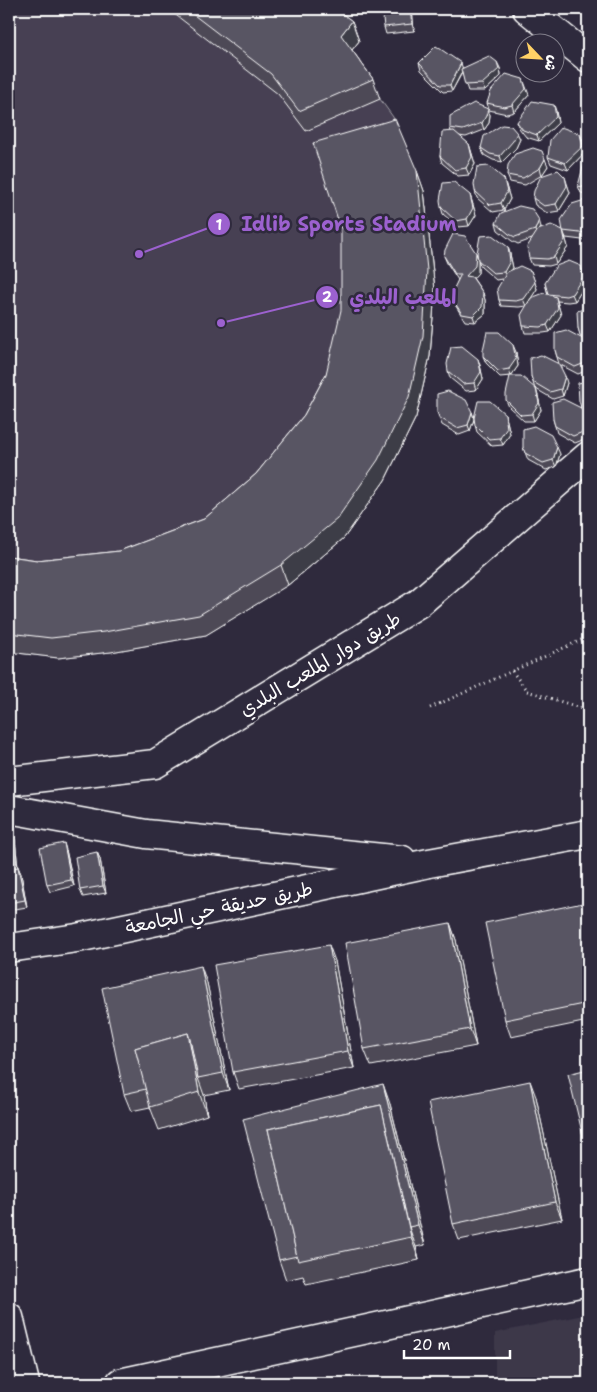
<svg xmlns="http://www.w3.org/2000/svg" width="597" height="1392" viewBox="0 0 597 1392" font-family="'Shantell Sans','Playpen Sans Arabic',sans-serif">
  <rect width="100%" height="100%" fill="#2f2a3d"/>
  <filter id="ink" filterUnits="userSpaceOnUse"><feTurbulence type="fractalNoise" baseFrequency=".02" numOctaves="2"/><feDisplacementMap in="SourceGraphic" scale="10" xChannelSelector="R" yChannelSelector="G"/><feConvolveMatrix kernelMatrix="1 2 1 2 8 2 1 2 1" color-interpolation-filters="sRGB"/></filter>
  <g filter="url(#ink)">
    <path fill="#3c3749" d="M588,1314V1383H495V1333Z"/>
    <path fill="#464152" stroke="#a2a0a8" d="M9,9H317L359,41L348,55L393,117L424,191L435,290L430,356L416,417L385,480L344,538L288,585L206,635L111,652L58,658L9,652Z"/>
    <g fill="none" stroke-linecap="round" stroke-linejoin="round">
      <g stroke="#fff" stroke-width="31">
        <g id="minor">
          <path d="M527,9L588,58"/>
          <path d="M9,781L155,764L419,603L588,456"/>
          <path d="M9,809L146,834L402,860"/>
          <path d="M9,948L77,938L429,863L588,834"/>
          <path d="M9,1317L25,1383"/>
          <path d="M120,1383L588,1281"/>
        </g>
      </g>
      <g stroke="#fff" stroke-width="3" stroke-dasharray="1 4" stroke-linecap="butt">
        <path d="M512,671L527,691L588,710"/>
        <path d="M430,708L588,637"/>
      </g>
      <use href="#minor" stroke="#2f2a3d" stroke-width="28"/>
    </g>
    <g fill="#4d4956" stroke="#fff">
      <path d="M168,9H336L352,21L359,41L352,50L373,79L380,99L306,131L278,94Z"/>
      <path d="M412,9L414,31L386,34L384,27Z"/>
      <path d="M419,63L463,68H500L501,76L485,91H468L462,73L452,91L443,92L421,70Z"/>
      <path d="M529,95L514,112L507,114L489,110L487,103Z"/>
      <path d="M488,109L490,115L489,123L484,130L466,137L459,136L469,144L475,164L469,175L458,176L442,163L440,156L451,132L450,128Z"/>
      <path d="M556,111L558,123L539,141L526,137L519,128L517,122Z"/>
      <path d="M517,133L520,139L516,148L502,162L493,160L484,155L481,148Z"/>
      <path d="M580,134L583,141L585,152L568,170L551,164L548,157Z"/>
      <path d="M588,161V194L581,193L578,186Z"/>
      <path d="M548,166L542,175L525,185L510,182L507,175Z"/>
      <path d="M417,171L424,191L435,290L430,356L416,417L385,480L344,538L288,585L206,635L111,652L58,658L9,652V556L37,560L119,551L204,519L256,474L304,415L326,374Z"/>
      <path d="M504,179L510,199L504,210L493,212L477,198L475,191Z"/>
      <path d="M567,184L570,193L559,211L547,213L535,205L533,198Z"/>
      <path d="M470,195L476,215L469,226L458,227L443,214L441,207Z"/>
      <path d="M588,201V239L582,240L566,238L563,231Z"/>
      <path d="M496,223L541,227V229L565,236L568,247L556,264L549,266L532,265L529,258L532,239L518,244L512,241L498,230Z"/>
      <path d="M508,247L510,254L513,268L511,270L531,271L537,289L531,298L548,295L545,283L583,273L586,284L575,301L568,302L557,301L561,315L550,332L543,333H525L523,326L529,300L526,306L519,307L501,306L499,300L502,279L496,280L481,267L478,260V273L473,278L483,293L485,300V314L475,322L465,321L454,303L451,297L458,280L447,263L444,256L478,259Z"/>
      <path d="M588,308V345L585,343L588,370L578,374L559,364L555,350L581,337L578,328Z"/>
      <path d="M516,352L518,366L511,376L500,377L486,363L483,356Z"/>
      <path d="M480,365L483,379L476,390L466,391L450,378L448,371Z"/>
      <path d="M531,376L567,383L563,396L553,399L536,389L538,396L541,410L534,421H524L509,407L506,400L535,389Z"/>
      <path d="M588,381V417L584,414L585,439L575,443L557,433L553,419L581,407Z"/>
      <path d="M437,412H472L474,419L470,431L459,435L442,425Z"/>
      <path d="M505,414L507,421L510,434L503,445L492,446L477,432L475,425Z"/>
      <path d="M523,447L560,454L556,467L546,470L528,460Z"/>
      <path d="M12,833L15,840L18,867L21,874L27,907L9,910V834Z"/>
      <path d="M66,850L74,886L50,892L47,885Z"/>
      <path d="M97,852L100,859L106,893L83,897L80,890Z"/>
      <path d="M583,903L588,918V1021L511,1037L505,1020Z"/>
      <path d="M450,923L456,940L476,1046L371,1066L364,1049Z"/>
      <path d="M335,961L354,1068L239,1089L233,1072Z"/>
      <path d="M207,983L229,1090L204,1095L207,1115L159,1130L150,1107L131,1111L124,1094Z"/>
      <path d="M536,1097L562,1219L459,1240L453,1224Z"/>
      <path d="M390,1104L425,1245L416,1247L419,1260L306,1284L303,1276L286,1280L279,1260Z"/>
    </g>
    <g fill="#3e3c46" stroke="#fff">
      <path d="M410,9H412L414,31L412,24Z"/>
      <path d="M352,21L359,41L348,55L341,35Z"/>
      <path d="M497,62L500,68L501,76L485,91L482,84Z"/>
      <path d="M461,63L463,70L452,91L450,85Z"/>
      <path d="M523,79L529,95L514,112L512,105Z"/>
      <path d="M554,105L556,111L558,123L539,141L537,135Z"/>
      <path d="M488,109L490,115L489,123L484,130L482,123Z"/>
      <path d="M517,133L520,139L516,148L502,162L500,156Z"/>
      <path d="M580,134L583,141L585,152L568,170L565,163Z"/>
      <path d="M469,144L475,164L469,175L466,168Z"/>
      <path d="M545,159L548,166L542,175L540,168Z"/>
      <path d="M417,171L424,191L435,290L430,356L416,417L385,480L344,538L288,585L281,565Z"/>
      <path d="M565,177L570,193L559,211L556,204Z"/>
      <path d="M504,179L510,199L504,210L501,203Z"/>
      <path d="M470,195L476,215L469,226L467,219Z"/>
      <path d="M539,220L541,227L537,237L535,230Z"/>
      <path d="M563,230L568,247L556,264L554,257Z"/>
      <path d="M508,247L510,254L513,268L507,279L504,272Z"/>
      <path d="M476,253L478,259V273L469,283L466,276Z"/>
      <path d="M581,266L586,284L575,301L572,294Z"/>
      <path d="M531,271L537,289L526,306L523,299Z"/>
      <path d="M483,293L485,300V314L475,322L473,316Z"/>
      <path d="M556,297L561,315L550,332L547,325Z"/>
      <path d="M513,345L516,352L518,366L511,376L509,369Z"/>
      <path d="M588,353V370L585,363Z"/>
      <path d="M478,359L480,365L483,379L476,390L474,383Z"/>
      <path d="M565,376L567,383L563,396L561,389Z"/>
      <path d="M536,389L538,396L541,410L534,421L532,414Z"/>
      <path d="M472,412L474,419L470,431L468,425Z"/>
      <path d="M505,414L507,421L510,434L503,445L500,438Z"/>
      <path d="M587,420L588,424V430L585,439L583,432Z"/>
      <path d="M557,447L560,454L556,467L553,460Z"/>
      <path d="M12,833L15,840L18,868L16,861Z"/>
      <path d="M64,843L66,850L74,886L71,880Z"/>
      <path d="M97,852L100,859L106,893L103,886Z"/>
      <path d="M18,867L21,874L27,907L25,900Z"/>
      <path d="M583,903L588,918V929Z"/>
      <path d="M450,923L456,940L476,1046L470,1029Z"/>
      <path d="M329,945L335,961L354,1068L348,1051Z"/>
      <path d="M201,966L207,983L229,1090L223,1073Z"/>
      <path d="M188,1033L197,1056L198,1078L204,1095L207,1115L199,1092Z"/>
      <path d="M530,1081L536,1097L562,1219L555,1202Z"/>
      <path d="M383,1084L390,1104L425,1245L418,1225Z"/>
      <path d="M409,1227L416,1247L419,1260L411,1237Z"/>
    </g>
    <g fill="#595564" stroke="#fff">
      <path d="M186,9H336L352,21L341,35L373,79L299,111L271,74Z"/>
      <path d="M382,9H410L412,24L384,27Z"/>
      <path d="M436,46L461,63L450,85H440L419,63Z"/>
      <path d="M489,56L497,62L499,69L482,84L465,85L461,69Z"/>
      <path d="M506,74L523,79L526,89L512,105L504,107L487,103L491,91Z"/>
      <path d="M532,101L554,105L556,117L537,135L523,130L517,122Z"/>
      <path d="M474,103L488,109L486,116L482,123L463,130L450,128V116Z"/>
      <path d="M395,119L417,171L427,270L423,336L409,397L378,460L337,519L281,565L199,615L104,632L51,638L9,633V556L37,560L119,551L204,519L256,474L304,415L326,374L341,310V229L313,143Z"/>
      <path d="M502,125L511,126L517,133L513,141L500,156L490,154L481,148L484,136Z"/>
      <path d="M561,127L580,134L583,146L565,163L548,157L550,140Z"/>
      <path d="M454,131L469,144L472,157L466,168L455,170L440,156L442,132Z"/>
      <path d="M533,148L542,151L545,159L540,168L523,178L507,175L508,165L515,154Z"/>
      <path d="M588,161V188L578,186L584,163Z"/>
      <path d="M489,166L504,179L507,192L501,203L490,205L475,191L474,184L477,167Z"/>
      <path d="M558,170L565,177L567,186L556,204L544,206L533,198L534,191L541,176Z"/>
      <path d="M454,182L470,195L473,208L467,219L456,221L441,207L440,200L443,183Z"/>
      <path d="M585,200L588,201V229L586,232L580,233L563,231L561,220L572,204Z"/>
      <path d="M519,206L532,209L539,220L535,230L515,237L509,234L496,223L501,213Z"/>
      <path d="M551,225L563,230L565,240L554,257L547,259L529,258L527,247L538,230Z"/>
      <path d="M453,234L465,236L476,253L475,266L466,276L472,277L483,293L482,307L473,316L462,314L451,297L453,290L461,274H455L444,256L445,250Z"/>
      <path d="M492,235L508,247L510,261L504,272L493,273L478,260L477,253L480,236Z"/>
      <path d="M588,242V260H586L584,249Z"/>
      <path d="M569,261L581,266L583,277L572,294L566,296L548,294L545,283L556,266Z"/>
      <path d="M520,266L531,271L535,282L523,299L516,301L499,300L497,289L507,272Z"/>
      <path d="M544,293L556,297L558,308L547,325L541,327L523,326L521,315L531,298Z"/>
      <path d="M588,308V340L580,335L578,328L577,311Z"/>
      <path d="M566,330L583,339L588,350V353L585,363L575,367L557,357L555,350V333Z"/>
      <path d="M487,332H499L513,345L516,359L509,369L498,371L483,356V350Z"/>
      <path d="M462,346L478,359L481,372L474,383L463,384L448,371L447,364L451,347Z"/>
      <path d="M541,355L559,364L565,376L561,389L550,392L533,382L531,376L530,358Z"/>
      <path d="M510,376H521L536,389L539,403L532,414L521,415L506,400V394Z"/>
      <path d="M588,381V412L581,407L579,401L578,383Z"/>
      <path d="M448,391L466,400L472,412L468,425L457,428L440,418L437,412V394Z"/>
      <path d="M563,399L581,408L587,420L583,432L573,436L555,426L553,419L552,402Z"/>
      <path d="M478,401H490L505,414L507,428L500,438L489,439L475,425L474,418Z"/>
      <path d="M534,426L551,435L557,447L553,460L543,463L525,453L523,447V429Z"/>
      <path d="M12,833L16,861L9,862V834Z"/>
      <path d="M64,843L71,880L47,885L40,848Z"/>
      <path d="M97,852L103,886L80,890L75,857Z"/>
      <path d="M18,867L25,900L9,903V869Z"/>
      <path d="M583,903L588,929V1003L505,1020L485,923Z"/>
      <path d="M450,923L470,1029L364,1049L345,943Z"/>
      <path d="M329,945L348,1051L233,1072L214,965Z"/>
      <path d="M201,966L223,1073L198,1078L190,1039L188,1033L135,1048L146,1089L124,1094L102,988Z"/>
      <path d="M188,1033L199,1092L150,1107L135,1048Z"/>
      <path d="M588,1069V1157L568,1074Z"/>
      <path d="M530,1081L555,1202L453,1224L428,1102Z"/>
      <path d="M383,1084L418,1225L409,1227L381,1105L268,1129L297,1256L279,1260L243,1119Z"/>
      <path d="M381,1105L411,1237L298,1261L268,1129Z"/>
    </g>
  </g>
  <g text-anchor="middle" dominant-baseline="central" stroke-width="5" stroke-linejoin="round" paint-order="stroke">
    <g font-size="19" fill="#fff" stroke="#2f2a3d">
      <text transform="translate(320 664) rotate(-31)">طريق دوار الملعب البلدي</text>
      <text transform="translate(219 908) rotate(-12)">طريق حديقة حي الجامعة</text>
    </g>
  </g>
  <path fill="none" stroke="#9c61cf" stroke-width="2" d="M139 254L219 224M221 323L327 297"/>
  <g fill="#9c61cf" stroke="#2f2a3d" stroke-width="2">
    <circle cx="139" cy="254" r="5"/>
    <circle cx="221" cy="323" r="5"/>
    <circle cx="219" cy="224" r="12"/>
    <circle cx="327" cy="297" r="12"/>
  </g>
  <g font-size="15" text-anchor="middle" font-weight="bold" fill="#fff">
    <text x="219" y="230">1</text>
    <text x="327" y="302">2</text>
  </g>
  <g font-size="20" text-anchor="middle" font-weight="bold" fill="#9c61cf" stroke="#2f2a3d" stroke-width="5" stroke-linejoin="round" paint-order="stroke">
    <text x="349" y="231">Idlib Sports Stadium</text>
    <text x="403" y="304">الملعب البلدي</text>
  </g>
  <rect width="597" height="1392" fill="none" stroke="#2f2a3d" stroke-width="30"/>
  <rect x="15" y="15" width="567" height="1362" fill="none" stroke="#fff" stroke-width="2" filter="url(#ink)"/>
  <g transform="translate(540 58) rotate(115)"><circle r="24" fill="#2f2a3d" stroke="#827f8b"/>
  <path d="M0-4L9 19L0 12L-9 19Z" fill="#ffd166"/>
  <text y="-8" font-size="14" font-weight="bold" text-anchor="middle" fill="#ffffff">ش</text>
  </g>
  <path d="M404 1350v8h106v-8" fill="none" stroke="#ffffff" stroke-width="2.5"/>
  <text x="412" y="1350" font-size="15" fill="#ffffff" stroke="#2f2a3d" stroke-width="4" paint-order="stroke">20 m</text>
</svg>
